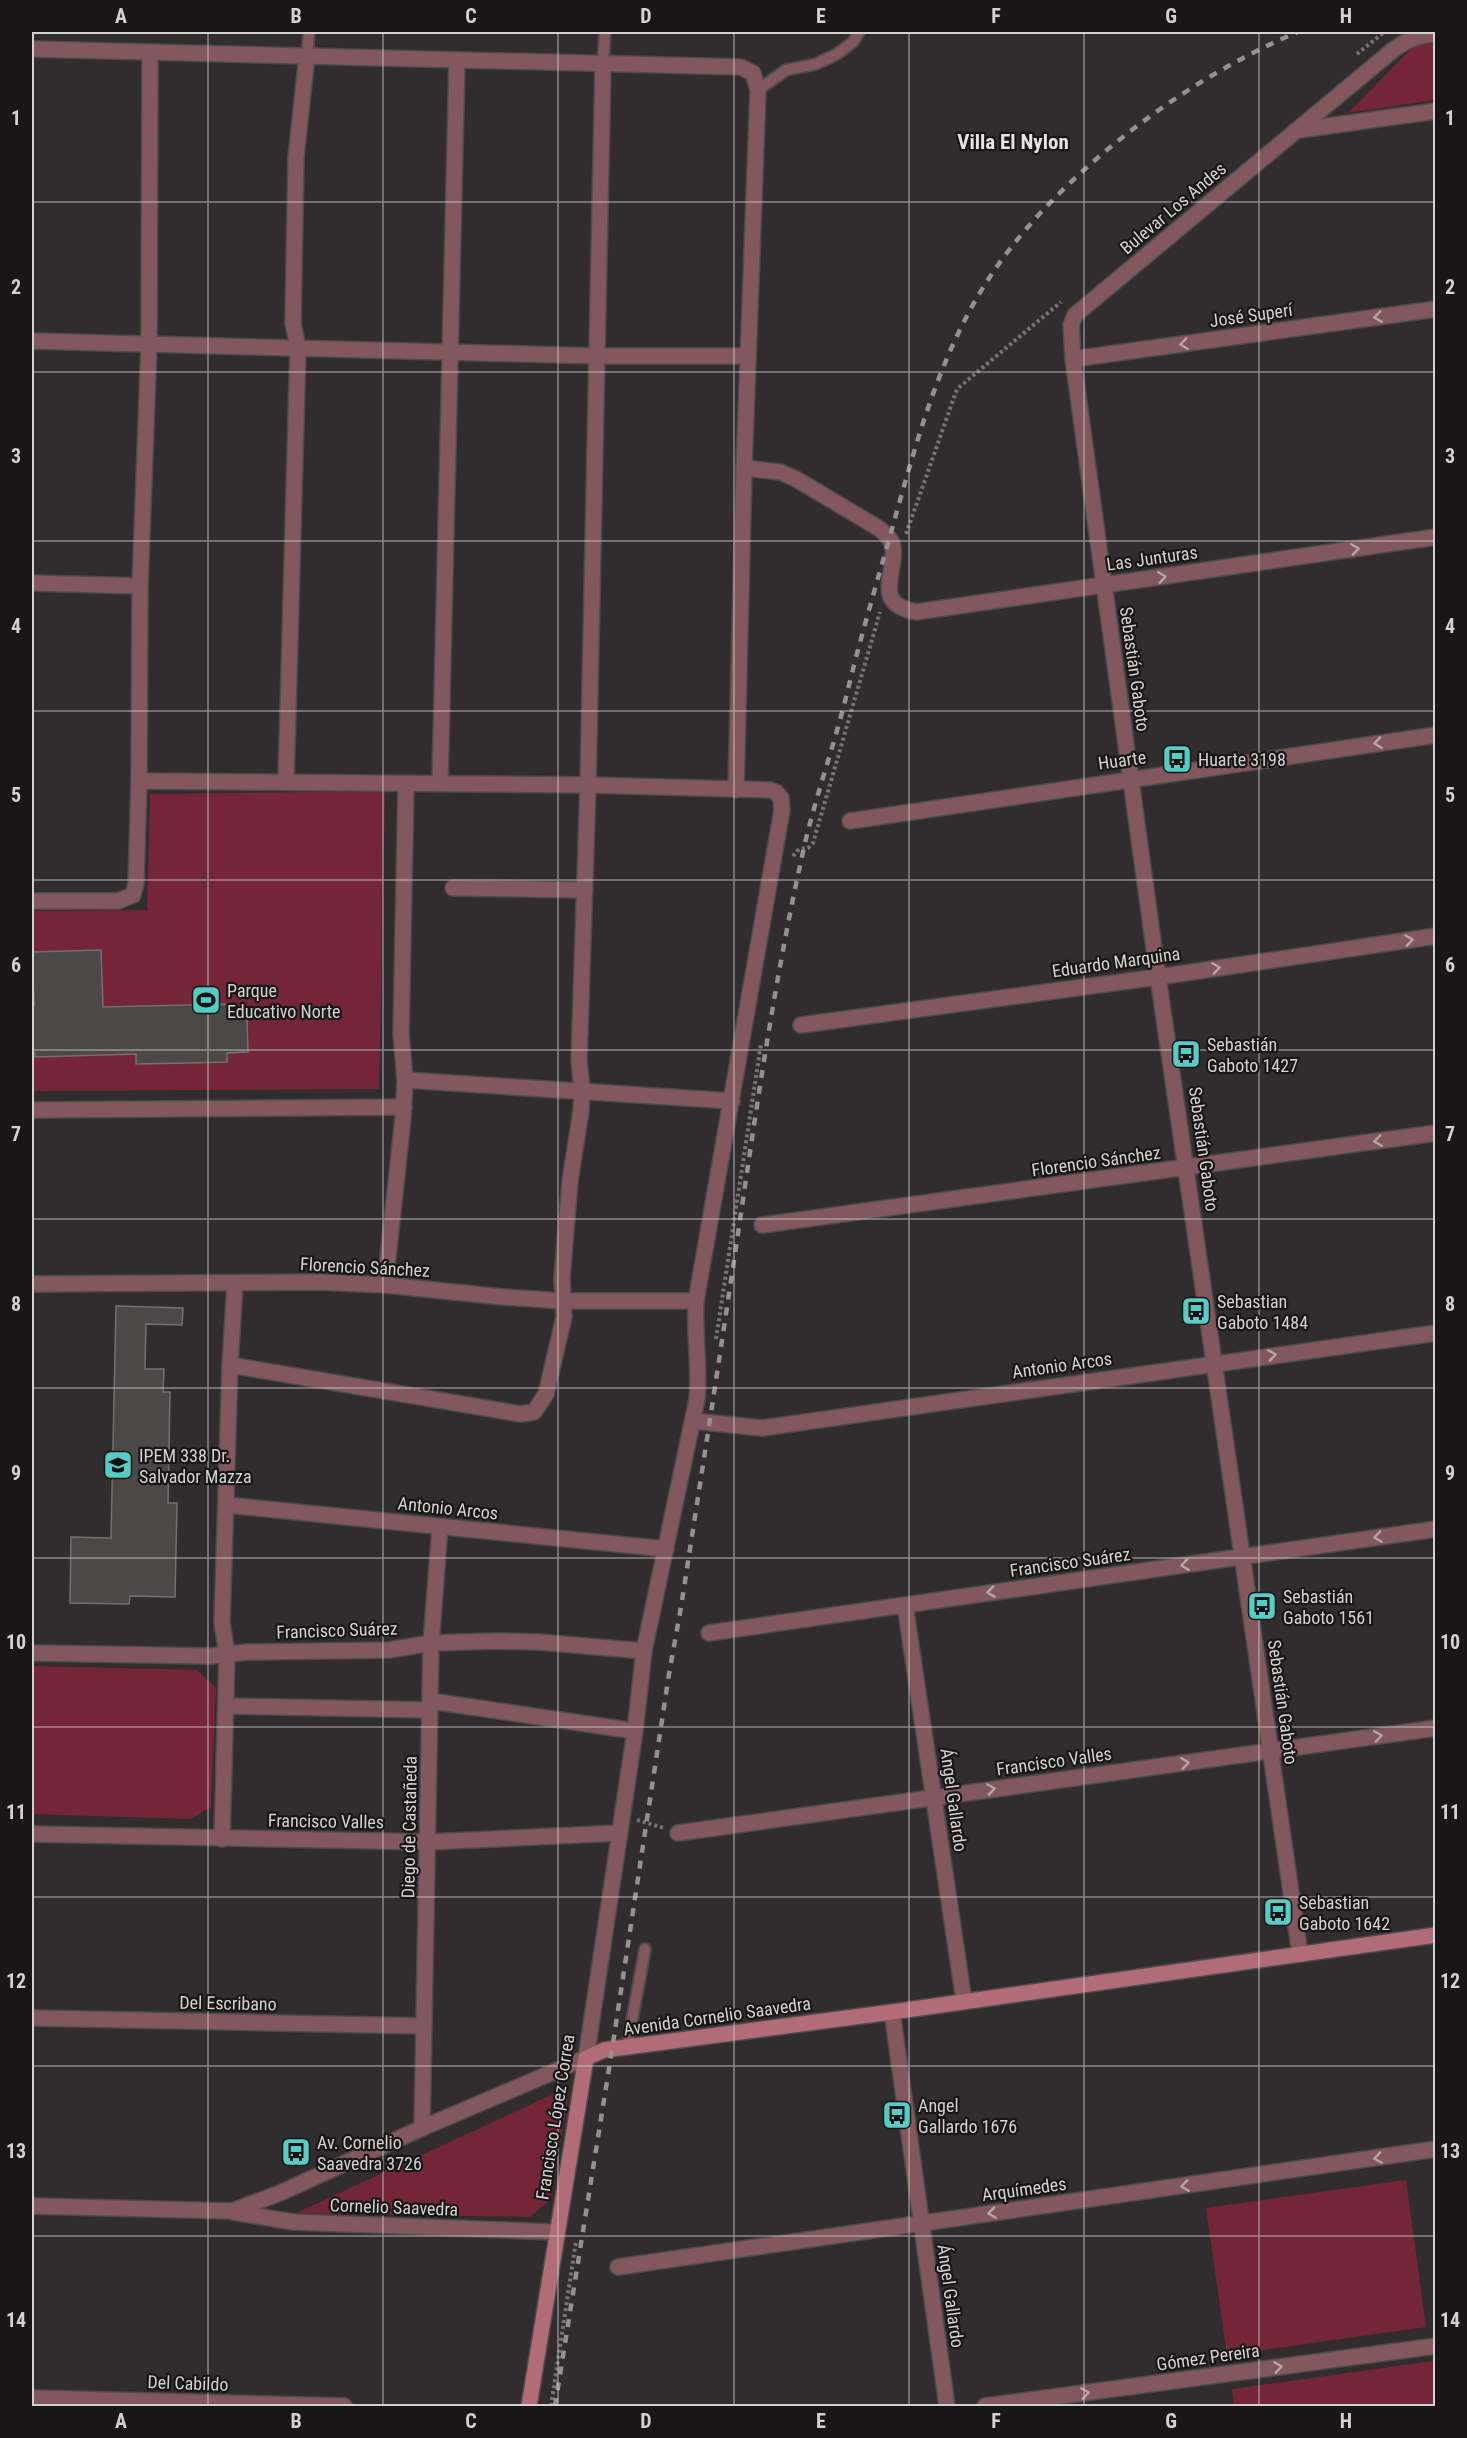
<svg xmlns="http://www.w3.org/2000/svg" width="1467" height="2438" viewBox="0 0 1467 2438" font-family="'Roboto Condensed',sans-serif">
  <rect width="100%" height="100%" fill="#312d2e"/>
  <g fill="#742638">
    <path d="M1421,39H1435V100L1348,113Z"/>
    <path d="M385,791L379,1089L32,1091V911L147,910L150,794Z"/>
    <path d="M32,1666L197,1670L216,1688L211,1807L190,1819L32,1814Z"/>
    <path d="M558,2092L568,2098L550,2200L530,2217L296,2213Z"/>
    <path d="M1406,2180L1426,2327L1227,2355L1206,2208Z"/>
    <path d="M1433,2361L1435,2406H1234L1232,2389Z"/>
  </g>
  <g fill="#4c4848" stroke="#746f70" stroke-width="1.5">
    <path d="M101,950L103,1007L227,1004L228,1019H247L248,1052L227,1053V1062L190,1063L136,1064V1054L35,1057V1053H32V1005H34L32,952Z"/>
    <path d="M116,1306L183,1308L182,1325L146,1324L145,1369H164L163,1392H170L168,1503H177L175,1597L130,1596L129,1604L70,1603L71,1537L111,1538Z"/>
  </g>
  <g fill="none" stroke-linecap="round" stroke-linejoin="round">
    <g stroke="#4e4b4b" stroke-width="14">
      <g id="lane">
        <path d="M307,55L309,32"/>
        <path d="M603,64L605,32"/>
        <path d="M758,90L786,70L816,64L837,54L853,42L859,32"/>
        <path d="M627,2048L645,1949"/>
      </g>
    </g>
    <g stroke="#4e4b4b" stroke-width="18">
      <g id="street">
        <path d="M32,49L741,67L753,73L758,90L744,468L736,790"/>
        <path d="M1299,130L1436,111"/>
        <path d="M32,341L598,356H748"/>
        <path d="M1073,359L1436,309"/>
        <path d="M744,468L780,472L796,479L880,529C885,534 892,539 893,547C896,577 872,603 916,612L1436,537"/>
        <path d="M32,583L140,586"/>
        <path d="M286,782L298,347L293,323L296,157L307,55"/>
        <path d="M440,783L457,60"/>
        <path d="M850,821L1436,735"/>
        <path d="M453,888L585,890"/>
        <path d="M32,901H118L133,895L136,883L139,781L140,586L149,344L150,52"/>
        <path d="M801,1025L1158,977L1436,936"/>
        <path d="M405,1080L732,1101"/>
        <path d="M32,1110L404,1107"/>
        <path d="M762,1225L1436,1133"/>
        <path d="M32,1284L319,1282L385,1285L503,1297L563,1301H696"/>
        <path d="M385,1285L403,1118L405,1080L401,1034L406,784"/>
        <path d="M230,1365L521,1414L534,1412L546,1394L564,1317L562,1278L570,1181L581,1111L582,1090L579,1060L588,785L603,64"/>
        <path d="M693,1421L762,1428L1436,1333"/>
        <path d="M226,1505L666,1549"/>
        <path d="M905,1605L964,2001"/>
        <path d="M709,1633L1436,1529"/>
        <path d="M32,1653L211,1656L247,1652L389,1650L431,1643L496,1641L538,1642L644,1651"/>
        <path d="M431,1701L635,1731"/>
        <path d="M226,1706L430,1710"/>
        <path d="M678,1833L1436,1728"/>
        <path d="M32,1834L428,1842L619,1833"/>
        <path d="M222,1839L227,1654L222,1623L230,1365L235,1283"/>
        <path d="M1300,1954L1158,977L1073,359L1071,325L1075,315L1393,50C1407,40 1418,35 1436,34"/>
        <path d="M892,2012L947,2406"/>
        <path d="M32,2018L423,2026"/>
        <path d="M422,2128L431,1643L440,1527"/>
        <path d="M32,2206L232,2211L280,2193L422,2128L586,2058L635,1731L644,1651L697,1399C700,1366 694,1334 696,1301L782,810L781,798L776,792L770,790L588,785L139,781"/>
        <path d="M233,2212L293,2222L556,2232"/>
        <path d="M618,2267L1436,2149"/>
        <path d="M32,2398L344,2406"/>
        <path d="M985,2406L1436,2346"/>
      </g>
    </g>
    <g stroke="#4e4b4b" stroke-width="18">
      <path id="secondary" d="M529,2406L586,2058L604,2050L892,2012L1436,1935"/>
    </g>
    <g stroke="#787475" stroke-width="4" stroke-dasharray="3 3" stroke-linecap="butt">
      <path d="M1357,54L1383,33"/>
      <path d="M906,534L957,389L1061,302"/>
      <path d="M793,856L799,849L808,848L813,843L880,612"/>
      <path d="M716,1339L761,1044"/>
      <path d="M637,1820L664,1828"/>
      <path d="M551,2406L576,2241"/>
    </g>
    <use href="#lane" stroke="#82575d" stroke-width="10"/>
    <use href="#street" stroke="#82575d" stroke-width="15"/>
    <use href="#secondary" stroke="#b16c77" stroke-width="15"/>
    <path stroke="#959192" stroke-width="4.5" stroke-dasharray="8 8" stroke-linecap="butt" d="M555,2406L612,2050L669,1674L681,1607C701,1478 721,1349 740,1220C758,1097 776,973 803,852C815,797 835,744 848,689C860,640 874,592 888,543C913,455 935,365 984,286C1050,180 1184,79 1298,32"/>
  </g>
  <defs><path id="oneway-chevron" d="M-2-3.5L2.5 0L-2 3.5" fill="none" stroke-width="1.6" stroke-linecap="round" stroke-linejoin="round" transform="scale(1.5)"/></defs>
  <g stroke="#b7a6a8">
    <use href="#oneway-chevron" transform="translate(1378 317) rotate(172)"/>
    <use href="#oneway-chevron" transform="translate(1184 344) rotate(172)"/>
    <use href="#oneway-chevron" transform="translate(1355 549) rotate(-8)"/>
    <use href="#oneway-chevron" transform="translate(1162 577) rotate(-8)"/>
    <use href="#oneway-chevron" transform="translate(1378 743) rotate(172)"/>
    <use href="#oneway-chevron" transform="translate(1409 940) rotate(-8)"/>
    <use href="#oneway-chevron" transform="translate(1216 968) rotate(-8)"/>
    <use href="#oneway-chevron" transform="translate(1378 1141) rotate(172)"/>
    <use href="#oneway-chevron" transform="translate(1272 1355) rotate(-8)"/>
    <use href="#oneway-chevron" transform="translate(1378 1537) rotate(172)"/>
    <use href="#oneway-chevron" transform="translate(1185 1565) rotate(172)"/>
    <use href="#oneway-chevron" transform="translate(991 1592) rotate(172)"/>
    <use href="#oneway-chevron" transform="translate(1378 1736) rotate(-8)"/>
    <use href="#oneway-chevron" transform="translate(1185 1763) rotate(-8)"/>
    <use href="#oneway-chevron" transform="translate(991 1789) rotate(-8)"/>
    <use href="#oneway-chevron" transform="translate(1378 2158) rotate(172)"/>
    <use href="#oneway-chevron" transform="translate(1185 2186) rotate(172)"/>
    <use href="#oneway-chevron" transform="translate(992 2213) rotate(172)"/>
    <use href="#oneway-chevron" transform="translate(1278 2367) rotate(-8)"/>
    <use href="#oneway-chevron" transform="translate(1085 2393) rotate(-8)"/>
  </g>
  <path fill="none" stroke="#d4d1d1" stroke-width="1.5" stroke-opacity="0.55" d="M208,32V2406M383,32V2406M558,32V2406M734,32V2406M909,32V2406M1084,32V2406M1259,32V2406M32,202H1436M32,372H1436M32,541H1436M32,711H1436M32,880H1436M32,1050H1436M32,1219H1436M32,1388H1436M32,1558H1436M32,1727H1436M32,1897H1436M32,2066H1436M32,2236H1436"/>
  <defs>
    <g id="bus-square" transform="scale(1.5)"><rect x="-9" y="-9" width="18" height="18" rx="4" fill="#55cdc6" stroke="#181616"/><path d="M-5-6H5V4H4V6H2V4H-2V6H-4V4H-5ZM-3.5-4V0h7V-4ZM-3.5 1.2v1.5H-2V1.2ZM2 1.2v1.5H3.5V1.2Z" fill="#111"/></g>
    <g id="stadium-square" transform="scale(1.5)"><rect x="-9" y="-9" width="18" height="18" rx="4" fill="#55cdc6" stroke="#181616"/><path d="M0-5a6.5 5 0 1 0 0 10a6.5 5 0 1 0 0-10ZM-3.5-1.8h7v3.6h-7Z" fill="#111"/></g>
    <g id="school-square" transform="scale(1.5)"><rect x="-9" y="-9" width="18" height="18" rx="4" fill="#55cdc6" stroke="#181616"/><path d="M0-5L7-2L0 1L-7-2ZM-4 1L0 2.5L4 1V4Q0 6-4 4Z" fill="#111"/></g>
  </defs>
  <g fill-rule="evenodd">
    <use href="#bus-square" x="1177" y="759"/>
    <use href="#stadium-square" x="206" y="1000"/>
    <use href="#bus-square" x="1186" y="1054"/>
    <use href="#bus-square" x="1196" y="1311"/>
    <use href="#school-square" x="118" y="1465"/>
    <use href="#bus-square" x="1262" y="1606"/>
    <use href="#bus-square" x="1278" y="1912"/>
    <use href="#bus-square" x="897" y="2115"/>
    <use href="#bus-square" x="296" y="2152"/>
  </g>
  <g text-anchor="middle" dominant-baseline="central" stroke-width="4.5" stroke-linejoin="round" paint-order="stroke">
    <g font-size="18" fill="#d4d1d1" stroke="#181616">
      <text transform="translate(1173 208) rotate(-40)">Bulevar Los Andes</text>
      <text transform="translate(1251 315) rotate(-8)">José Superí</text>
      <text transform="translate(1152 558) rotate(-8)">Las Junturas</text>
      <text transform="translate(1135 669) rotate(82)">Sebastián Gaboto</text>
      <text transform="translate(1122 760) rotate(-8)">Huarte</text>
      <text transform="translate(1116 962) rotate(-8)">Eduardo Marquina</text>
      <text transform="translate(1204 1149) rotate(82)">Sebastián Gaboto</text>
      <text transform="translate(1096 1161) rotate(-8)">Florencio Sánchez</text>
      <text transform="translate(365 1267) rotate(3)">Florencio Sánchez</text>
      <text transform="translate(1062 1365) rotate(-8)">Antonio Arcos</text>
      <text transform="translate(448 1508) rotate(6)">Antonio Arcos</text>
      <text transform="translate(1070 1562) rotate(-8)">Francisco Suárez</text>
      <text transform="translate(337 1630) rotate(-2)">Francisco Suárez</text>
      <text transform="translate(1283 1702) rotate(82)">Sebastián Gaboto</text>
      <text transform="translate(1054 1761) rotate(-8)">Francisco Valles</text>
      <text transform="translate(954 1800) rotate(82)">Ángel Gallardo</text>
      <text transform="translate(326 1821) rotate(1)">Francisco Valles</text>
      <text transform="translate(409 1827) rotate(-89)">Diego de Castañeda</text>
      <text transform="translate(228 2003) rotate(1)">Del Escribano</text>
      <text transform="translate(717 2016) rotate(-8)">Avenida Cornelio Saavedra</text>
      <text transform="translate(555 2117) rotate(-81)">Francisco López Correa</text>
      <text transform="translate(1024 2189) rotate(-8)">Arquímedes</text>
      <text transform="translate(394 2207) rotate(2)">Cornelio Saavedra</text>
      <text transform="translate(951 2296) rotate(82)">Ángel Gallardo</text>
      <text transform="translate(1208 2357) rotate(-8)">Gómez Pereira</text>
      <text transform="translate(188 2383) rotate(2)">Del Cabildo</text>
    </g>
    <g font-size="18" fill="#d4d1d1" stroke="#181616" text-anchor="start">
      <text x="1198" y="759">Huarte 3198</text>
      <text x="227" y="990">Parque<tspan x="227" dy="21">Educativo Norte</tspan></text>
      <text x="1207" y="1044">Sebastián<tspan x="1207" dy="21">Gaboto 1427</tspan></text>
      <text x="1217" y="1301">Sebastian<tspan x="1217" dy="21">Gaboto 1484</tspan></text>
      <text x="139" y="1455">IPEM 338 Dr.<tspan x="139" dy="21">Salvador Mazza</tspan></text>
      <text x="1283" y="1596">Sebastián<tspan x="1283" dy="21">Gaboto 1561</tspan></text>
      <text x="1299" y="1902">Sebastian<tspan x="1299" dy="21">Gaboto 1642</tspan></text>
      <text x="918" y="2105">Angel<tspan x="918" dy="21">Gallardo 1676</tspan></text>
      <text x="317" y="2142">Av. Cornelio<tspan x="317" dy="21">Saavedra 3726</tspan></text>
    </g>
    <g font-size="21" font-weight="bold" fill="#e7e2e3" stroke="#181616">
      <text x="1013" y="142">Villa El Nylon</text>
    </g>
  </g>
  <rect width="1467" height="2438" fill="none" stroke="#181616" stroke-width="66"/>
  <rect x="33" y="33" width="1401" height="2372" fill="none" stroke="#d4d1d1" stroke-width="2"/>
  <g font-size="20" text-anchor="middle" font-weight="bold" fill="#d4d1d1">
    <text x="121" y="23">A</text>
    <text x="296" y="23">B</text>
    <text x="471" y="23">C</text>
    <text x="646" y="23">D</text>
    <text x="821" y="23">E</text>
    <text x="996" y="23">F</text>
    <text x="1171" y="23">G</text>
    <text x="1346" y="23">H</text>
    <text x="16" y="125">1</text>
    <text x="1450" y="125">1</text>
    <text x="16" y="294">2</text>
    <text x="1450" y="294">2</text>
    <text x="16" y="463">3</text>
    <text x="1450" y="463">3</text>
    <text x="16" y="633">4</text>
    <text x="1450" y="633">4</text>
    <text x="16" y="802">5</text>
    <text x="1450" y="802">5</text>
    <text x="16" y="972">6</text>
    <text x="1450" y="972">6</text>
    <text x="16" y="1141">7</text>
    <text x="1450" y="1141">7</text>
    <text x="16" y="1311">8</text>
    <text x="1450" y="1311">8</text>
    <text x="16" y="1480">9</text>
    <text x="1450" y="1480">9</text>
    <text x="16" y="1649">10</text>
    <text x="1450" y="1649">10</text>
    <text x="16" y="1819">11</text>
    <text x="1450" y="1819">11</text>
    <text x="16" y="1988">12</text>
    <text x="1450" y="1988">12</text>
    <text x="16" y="2158">13</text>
    <text x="1450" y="2158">13</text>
    <text x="16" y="2327">14</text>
    <text x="1450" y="2327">14</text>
    <text x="121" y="2428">A</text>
    <text x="296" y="2428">B</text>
    <text x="471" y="2428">C</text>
    <text x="646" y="2428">D</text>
    <text x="821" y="2428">E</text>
    <text x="996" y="2428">F</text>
    <text x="1171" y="2428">G</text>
    <text x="1346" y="2428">H</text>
  </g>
</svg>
